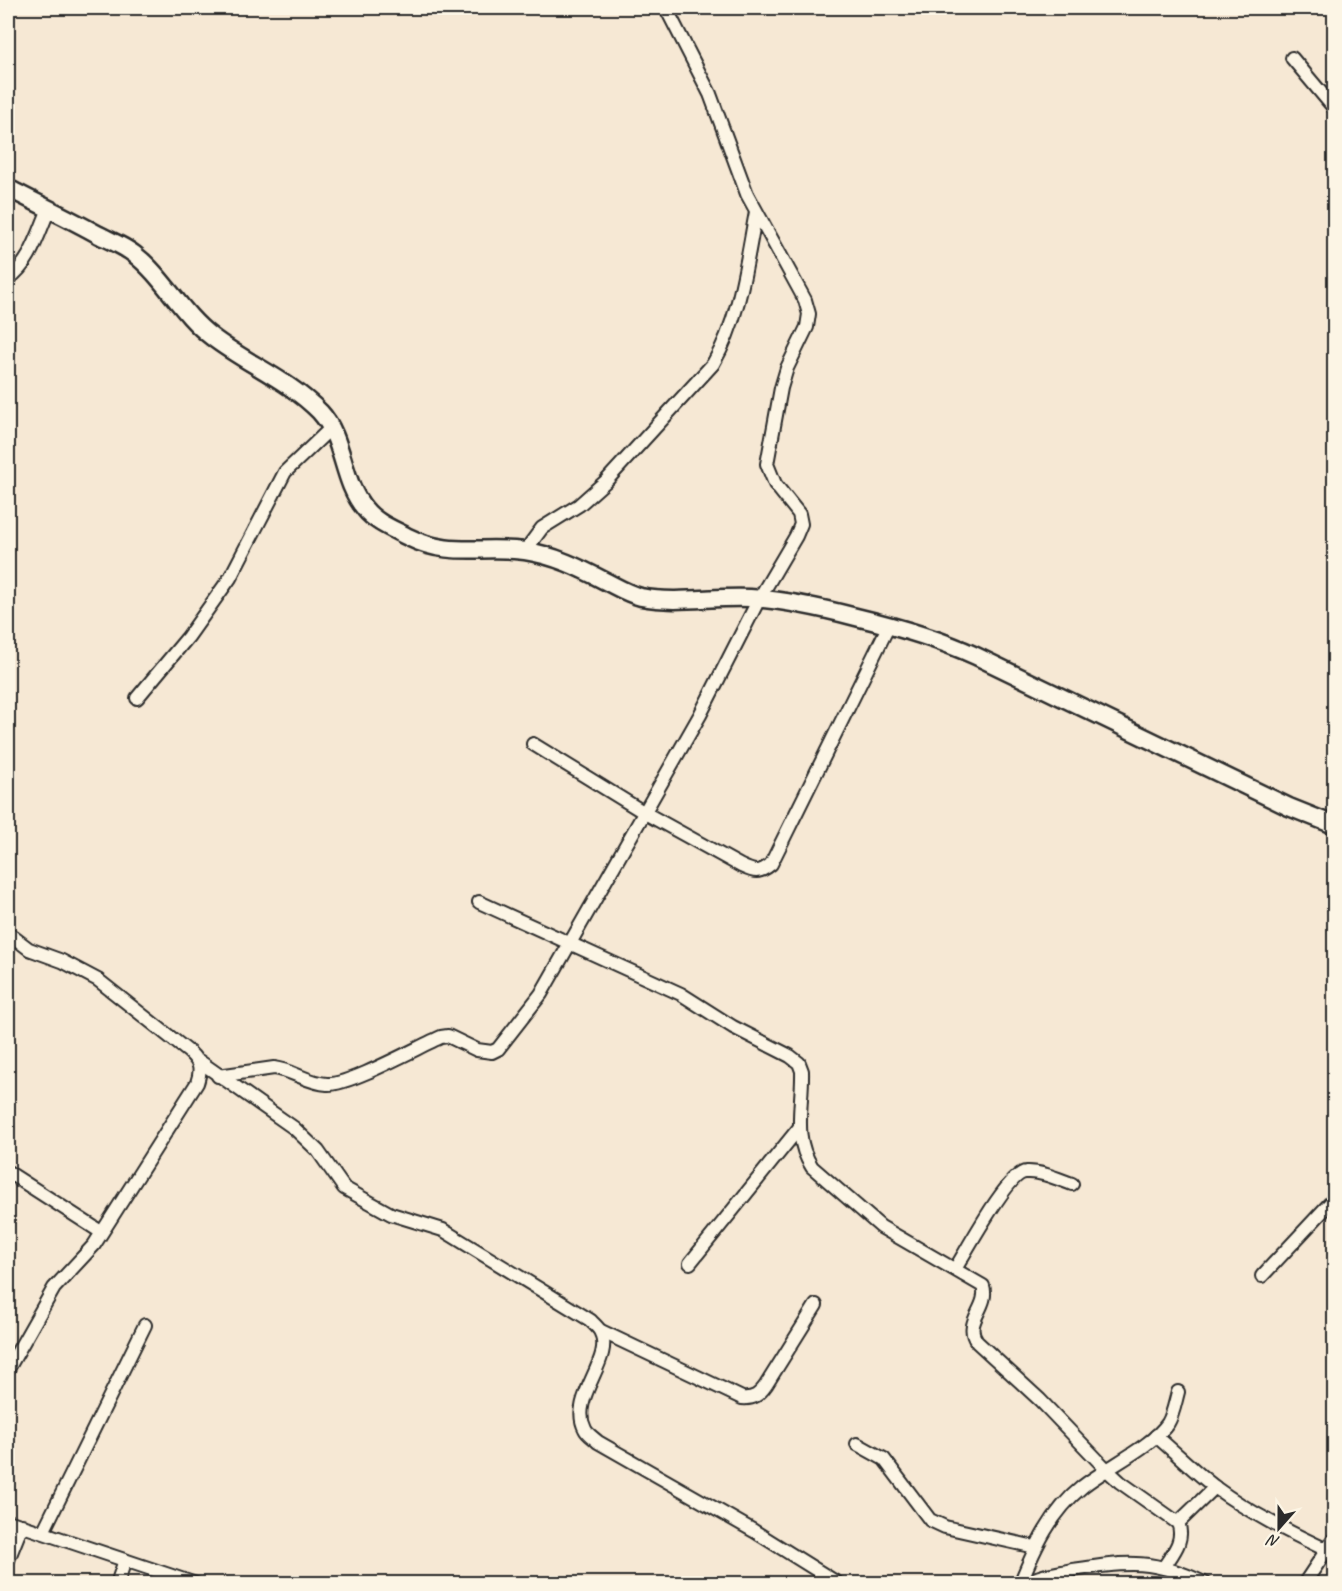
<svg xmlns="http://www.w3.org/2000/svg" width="1342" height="1591" viewBox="0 0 1342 1591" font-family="Caveat,sans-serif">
  <rect width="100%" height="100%" fill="#f6e8d4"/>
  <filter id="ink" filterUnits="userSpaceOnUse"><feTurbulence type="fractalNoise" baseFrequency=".0167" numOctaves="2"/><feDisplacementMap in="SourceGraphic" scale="12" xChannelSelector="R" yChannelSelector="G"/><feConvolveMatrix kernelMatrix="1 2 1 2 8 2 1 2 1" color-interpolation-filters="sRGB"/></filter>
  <g filter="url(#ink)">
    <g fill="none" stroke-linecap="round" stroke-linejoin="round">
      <g stroke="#2b2b2b" stroke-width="16">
        <g id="street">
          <path d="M1292,58L1334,108"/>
          <path d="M8,279C31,263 38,234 49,209"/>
          <path d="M525,551L542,528L579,505L606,481L713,364C740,318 746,264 756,212"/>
          <path d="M137,698L188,637L230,578L285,472L332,427"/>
          <path d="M533,744L645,813L741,866C754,872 759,874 771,864L889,625"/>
          <path d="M479,902L681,994L733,1027L790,1056L799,1063L802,1071C803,1105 792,1137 812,1167L881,1227L983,1286C990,1307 962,1322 977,1342L1040,1400L1107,1470L1120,1482L1178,1523C1185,1540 1173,1553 1164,1567"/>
          <path d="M8,933L29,949L62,961L98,980L189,1052C200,1062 202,1069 197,1083L94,1245L54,1288L8,1369"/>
          <path d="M199,1061L294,1128L318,1151L344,1188L391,1214L443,1230L590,1320C593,1323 598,1327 600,1331C616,1358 568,1398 585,1429C587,1434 594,1438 598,1442L754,1531L839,1584"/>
          <path d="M218,1076L274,1068C292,1070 308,1083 327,1084C348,1086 418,1047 441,1037L448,1036L477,1050L492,1052L498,1049L541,994L700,715L759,599L796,536L801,524L799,514L775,484L767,464L781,388L787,368L807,327L809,314L805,300L747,194L710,94L666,8"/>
          <path d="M8,1172L101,1232"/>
          <path d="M690,1263L799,1128"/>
          <path d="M955,1269C966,1252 1008,1172 1026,1172C1041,1171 1058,1179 1072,1184"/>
          <path d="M1262,1276L1334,1199"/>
          <path d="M601,1331L742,1398C754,1399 759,1395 766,1385L816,1305"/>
          <path d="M1156,1436C1176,1453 1195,1472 1216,1488C1250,1513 1289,1532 1327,1550"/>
          <path d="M857,1444L884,1459L930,1520L945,1527L1035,1547"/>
          <path d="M8,1521L196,1584"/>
          <path d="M1178,1523L1215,1487"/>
          <path d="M43,1532L145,1325"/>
          <path d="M8,1560L22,1525"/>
          <path d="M117,1584L125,1560"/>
          <path d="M1020,1584C1035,1547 1051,1512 1082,1487C1105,1468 1152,1447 1168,1423C1173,1415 1175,1403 1178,1392"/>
          <path d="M1024,1584C1039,1575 1056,1573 1073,1570C1128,1561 1155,1559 1206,1584"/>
          <path d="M1304,1584L1334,1539"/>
        </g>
      </g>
      <g stroke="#2b2b2b" stroke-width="21">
        <path id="secondary" d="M8,188C38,204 69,218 99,235C111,241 124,246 134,254C164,277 181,314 212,337C247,364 289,380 320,412C345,439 341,481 365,509C375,522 393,529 408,537C450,558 482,545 525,551C554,555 580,568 605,581C617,587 628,594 641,597C677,604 714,596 750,598C786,600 821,608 856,617C898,627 937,638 976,656L1289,807L1334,825"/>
      </g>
      <use href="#street" stroke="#fcf5e5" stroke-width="12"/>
      <use href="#secondary" stroke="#fcf5e5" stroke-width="16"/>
    </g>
  </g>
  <rect width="1342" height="1591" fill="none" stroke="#fcf5e5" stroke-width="30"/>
  <rect x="15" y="15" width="1312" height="1561" fill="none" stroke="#2b2b2b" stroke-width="2" filter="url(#ink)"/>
  <g transform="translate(1279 1528) rotate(201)" stroke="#fcf5e5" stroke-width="4.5" paint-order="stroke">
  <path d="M0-4.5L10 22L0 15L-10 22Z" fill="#2b2b2b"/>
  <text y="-9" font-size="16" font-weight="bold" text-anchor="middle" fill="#2b2b2b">N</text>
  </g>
</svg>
